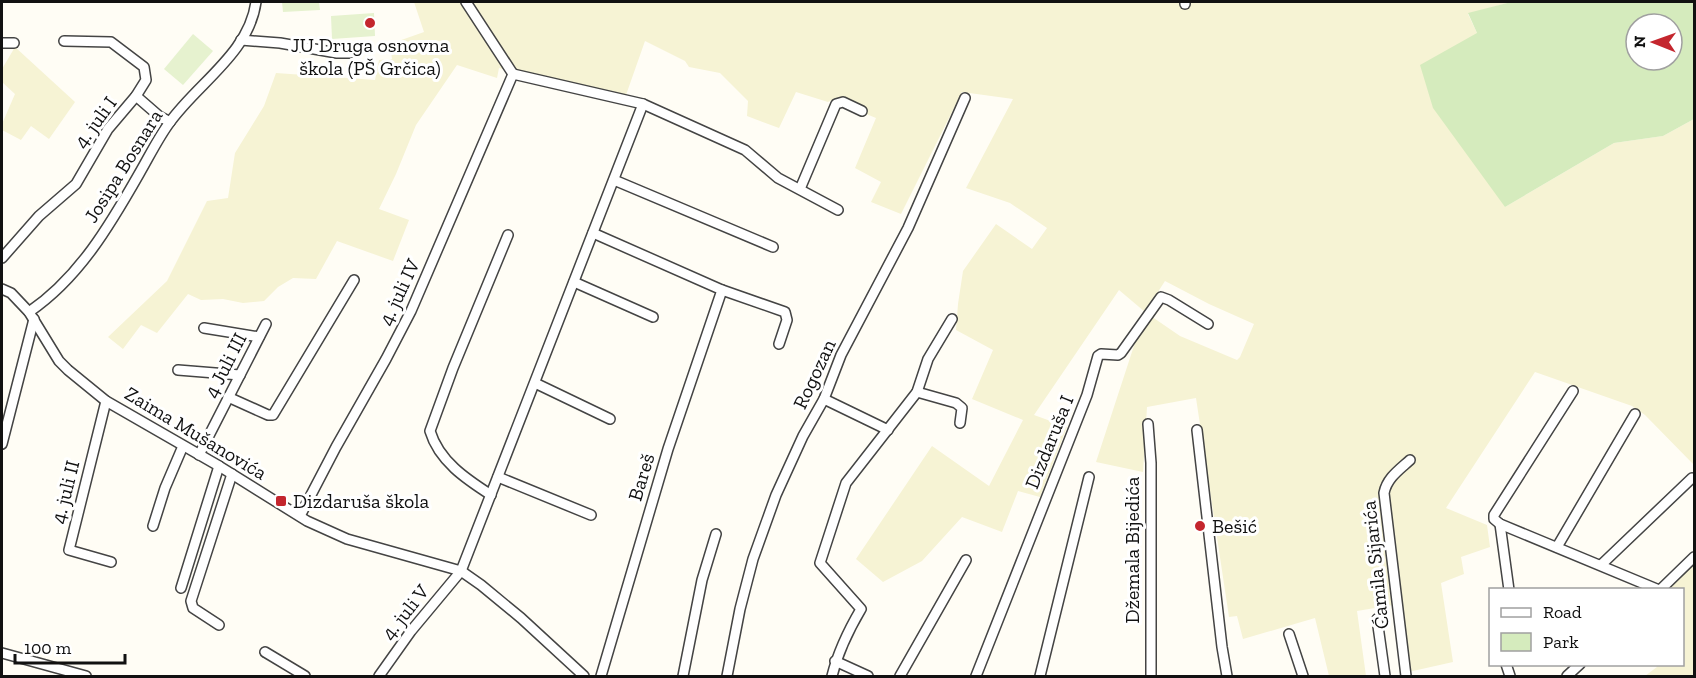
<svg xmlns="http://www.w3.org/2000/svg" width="1696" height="678" viewBox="0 0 1696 678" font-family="'Zilla Slab',serif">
  <rect width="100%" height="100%" fill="#fffdf5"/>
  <g fill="#f6f3d4" fill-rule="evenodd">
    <path d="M414,2H1511L1468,14L1477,33L1505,207L1614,143L1663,136L1694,119V465L1645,415L1632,406L1535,372L1446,508L1487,525L1490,547L1461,557L1464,574L1441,583L1453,662L1404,673L1393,605L1357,611L1366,676H1329L1315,618L1243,639L1237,616L1229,617L1196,398L1147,407L1143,472L1096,462L1145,312L1119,290L1034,415L1067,427L1040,497L1018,491L1002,532L962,517L922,561L883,582L856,559L932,446L989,486L1023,420L972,399L993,350L956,330L958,304L963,271L996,224L1032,249L1047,228L1010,203L966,188L1013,99L962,92L901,214L871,202L881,182L855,168L876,118L832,100L828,102L796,92L779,128L747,116L748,101L720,73L689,67L685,61L645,41L626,95L532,77L499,68L497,78L457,65L416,125L396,174L379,209L409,220L393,261L337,241L316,279L293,278L278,287L264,301L243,303L223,299L201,300L188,294L157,333L141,325L123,349L108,337L167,281L207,201L228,198L235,153L264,106L276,73L375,80L379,60L392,59L390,44L424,32ZM1165,281L1209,304L1254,324L1240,357L1237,360L1180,336L1145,312Z"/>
    <path d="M15,47L75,102L49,139L31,126L21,140L2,130V124L15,94L2,82V69Z"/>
    <path d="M1694,562V676H1645L1657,667L1655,665L1682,664V590L1667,589Z"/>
  </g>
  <path fill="#d5ebbd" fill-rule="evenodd" d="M1511,2L1545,3L1547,2H1694V119L1663,136L1614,143L1505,207L1433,108L1420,65L1477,33L1468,13ZM1636,24H1672V60H1636Z"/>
  <g fill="#e6f2cf">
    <path d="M282,2H319L320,10L283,12Z"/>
    <path d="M374,13L375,36L332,39L331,16Z"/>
    <path d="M193,34L213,51L183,85L164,69Z"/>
  </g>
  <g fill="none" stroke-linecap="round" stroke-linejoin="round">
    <g stroke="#444" stroke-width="12">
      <g id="minor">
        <path d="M466,2L513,74"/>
        <path d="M1185,4V2"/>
        <path d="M241,40L280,43L337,53H350"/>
        <path d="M2,43H14"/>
        <path d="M513,74L643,104L745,150L778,178L838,210"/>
        <path d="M136,96L159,116L170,122"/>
        <path d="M614,180L773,247"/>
        <path d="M800,189L836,104L843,102L862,111"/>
        <path d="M593,233L722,290L668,449L601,676"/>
        <path d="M2,258L39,216L76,184L108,129L136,96L146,80L144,67L111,42L64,41"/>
        <path d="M574,282L653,317"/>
        <path d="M2,289L11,293L29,312L59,361L68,370L106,401L219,466L307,521L347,539L461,571L481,585L521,618L584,676"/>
        <path d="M722,290L785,312L787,320L779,344"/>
        <path d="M29,312C79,278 110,225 139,174C149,157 158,138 170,122C198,83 249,53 256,2"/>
        <path d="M204,328L259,337"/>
        <path d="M178,370L240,375"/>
        <path d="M535,383L610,419"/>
        <path d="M1573,391L1494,515V519L1500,524L1659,590"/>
        <path d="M917,392L956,403L962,408L960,423"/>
        <path d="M228,397L268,415H273L354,280"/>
        <path d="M824,399L888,430"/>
        <path d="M106,401L69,550L111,562"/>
        <path d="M1148,424L1151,463V676"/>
        <path d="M1197,430L1222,647L1227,676"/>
        <path d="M2,444L34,319"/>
        <path d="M199,455L266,324"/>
        <path d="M498,477L591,515"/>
        <path d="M491,495C466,479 439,461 430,431L453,368L508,235"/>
        <path d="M300,516L336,447L386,359L411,311L513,74"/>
        <path d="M1500,524L1509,590"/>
        <path d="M153,526L165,488L183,446"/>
        <path d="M1557,547L1635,414"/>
        <path d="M1601,565L1692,478"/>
        <path d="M181,588L219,466"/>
        <path d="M1660,590L1694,557"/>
        <path d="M1377,619L1385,676"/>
        <path d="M219,625L193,608L191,601L232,474"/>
        <path d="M1289,634L1303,676"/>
        <path d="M265,652L305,676"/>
        <path d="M2,653L86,676"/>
        <path d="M835,661L868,676"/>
        <path d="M1506,664L1510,676"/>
        <path d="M379,676L411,631L461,571L643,104"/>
        <path d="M683,676L702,580L716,534"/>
        <path d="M727,676L740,609L753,559L776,495L803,436L824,399L841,355L908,228L965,98"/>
        <path d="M832,676C838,652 848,631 861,609L820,563L846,483L917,392L928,359L952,319"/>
        <path d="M900,676L966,560"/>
        <path d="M976,676L1087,395L1098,356L1101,354L1118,355L1121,353L1161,297L1169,300L1208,324"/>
        <path d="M1040,676L1089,477"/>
        <path d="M1406,676L1384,493C1387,478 1399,470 1410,460"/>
        <path d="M1567,676L1580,664"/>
      </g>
    </g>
    <use href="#minor" stroke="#fff" stroke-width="9"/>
  </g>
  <g fill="#c4262e" stroke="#fff" stroke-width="2">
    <circle cx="370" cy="23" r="6"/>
    <rect x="275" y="495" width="12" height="12" rx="3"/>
    <circle cx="1200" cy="526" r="6"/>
  </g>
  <g text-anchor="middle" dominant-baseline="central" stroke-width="6" stroke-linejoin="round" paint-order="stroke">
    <g font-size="20" fill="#111" stroke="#fff" text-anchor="start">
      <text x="370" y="45" text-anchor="middle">JU Druga osnovna<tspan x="370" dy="23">škola (PŠ Grčica)</tspan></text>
      <text x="293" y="501">Dizdaruša škola</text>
      <text x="1212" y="526">Bešić</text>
    </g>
    <g font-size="20" fill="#111" stroke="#fff">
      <text transform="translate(95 122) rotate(-54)">4. juli I</text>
      <text transform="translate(123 166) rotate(-58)">Josipa Bosnara</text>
      <text transform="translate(399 292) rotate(-65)">4. juli IV</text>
      <text transform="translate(225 365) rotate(-63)">4 Juli III</text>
      <text transform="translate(814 374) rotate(-65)">Rogozan</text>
      <text transform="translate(196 433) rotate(31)">Zaima Mušanovića</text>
      <text transform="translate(1049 442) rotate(-68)">Dizdaruša I</text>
      <text transform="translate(641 477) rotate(-73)">Bareš</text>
      <text transform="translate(65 492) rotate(-76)">4. juli II</text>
      <text transform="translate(1132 550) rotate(-90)">Džemala Bijedića</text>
      <text transform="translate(1375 565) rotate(-96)">Ćamila Sijarića</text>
      <text transform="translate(405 612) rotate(-52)">4. juli V</text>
    </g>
  </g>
  <rect width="1696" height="678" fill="none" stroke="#111111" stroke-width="6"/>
  <rect x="1489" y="588" width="195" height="78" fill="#ffffff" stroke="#a0a0a0" stroke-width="1.5"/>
  <rect x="1501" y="608" width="30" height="9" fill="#ffffff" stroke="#a0a0a0" stroke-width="1.5"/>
  <text x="1543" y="618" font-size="18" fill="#111111">Road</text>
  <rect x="1501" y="633" width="30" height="18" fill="#d5ebbd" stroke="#a0a0a0" stroke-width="1.5"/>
  <text x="1543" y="648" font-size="18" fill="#111111">Park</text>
  <g transform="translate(1654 42) rotate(271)"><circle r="28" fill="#ffffff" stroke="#a0a0a0" stroke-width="1.5"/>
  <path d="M0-4.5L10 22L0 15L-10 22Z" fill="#c4262e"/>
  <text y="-9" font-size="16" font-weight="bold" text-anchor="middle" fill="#111111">N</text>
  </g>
  <path d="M15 654v9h110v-9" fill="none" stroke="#111111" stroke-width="3"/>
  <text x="24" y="654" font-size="18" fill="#111111" stroke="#ffffff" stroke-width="4.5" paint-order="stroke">100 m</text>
</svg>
